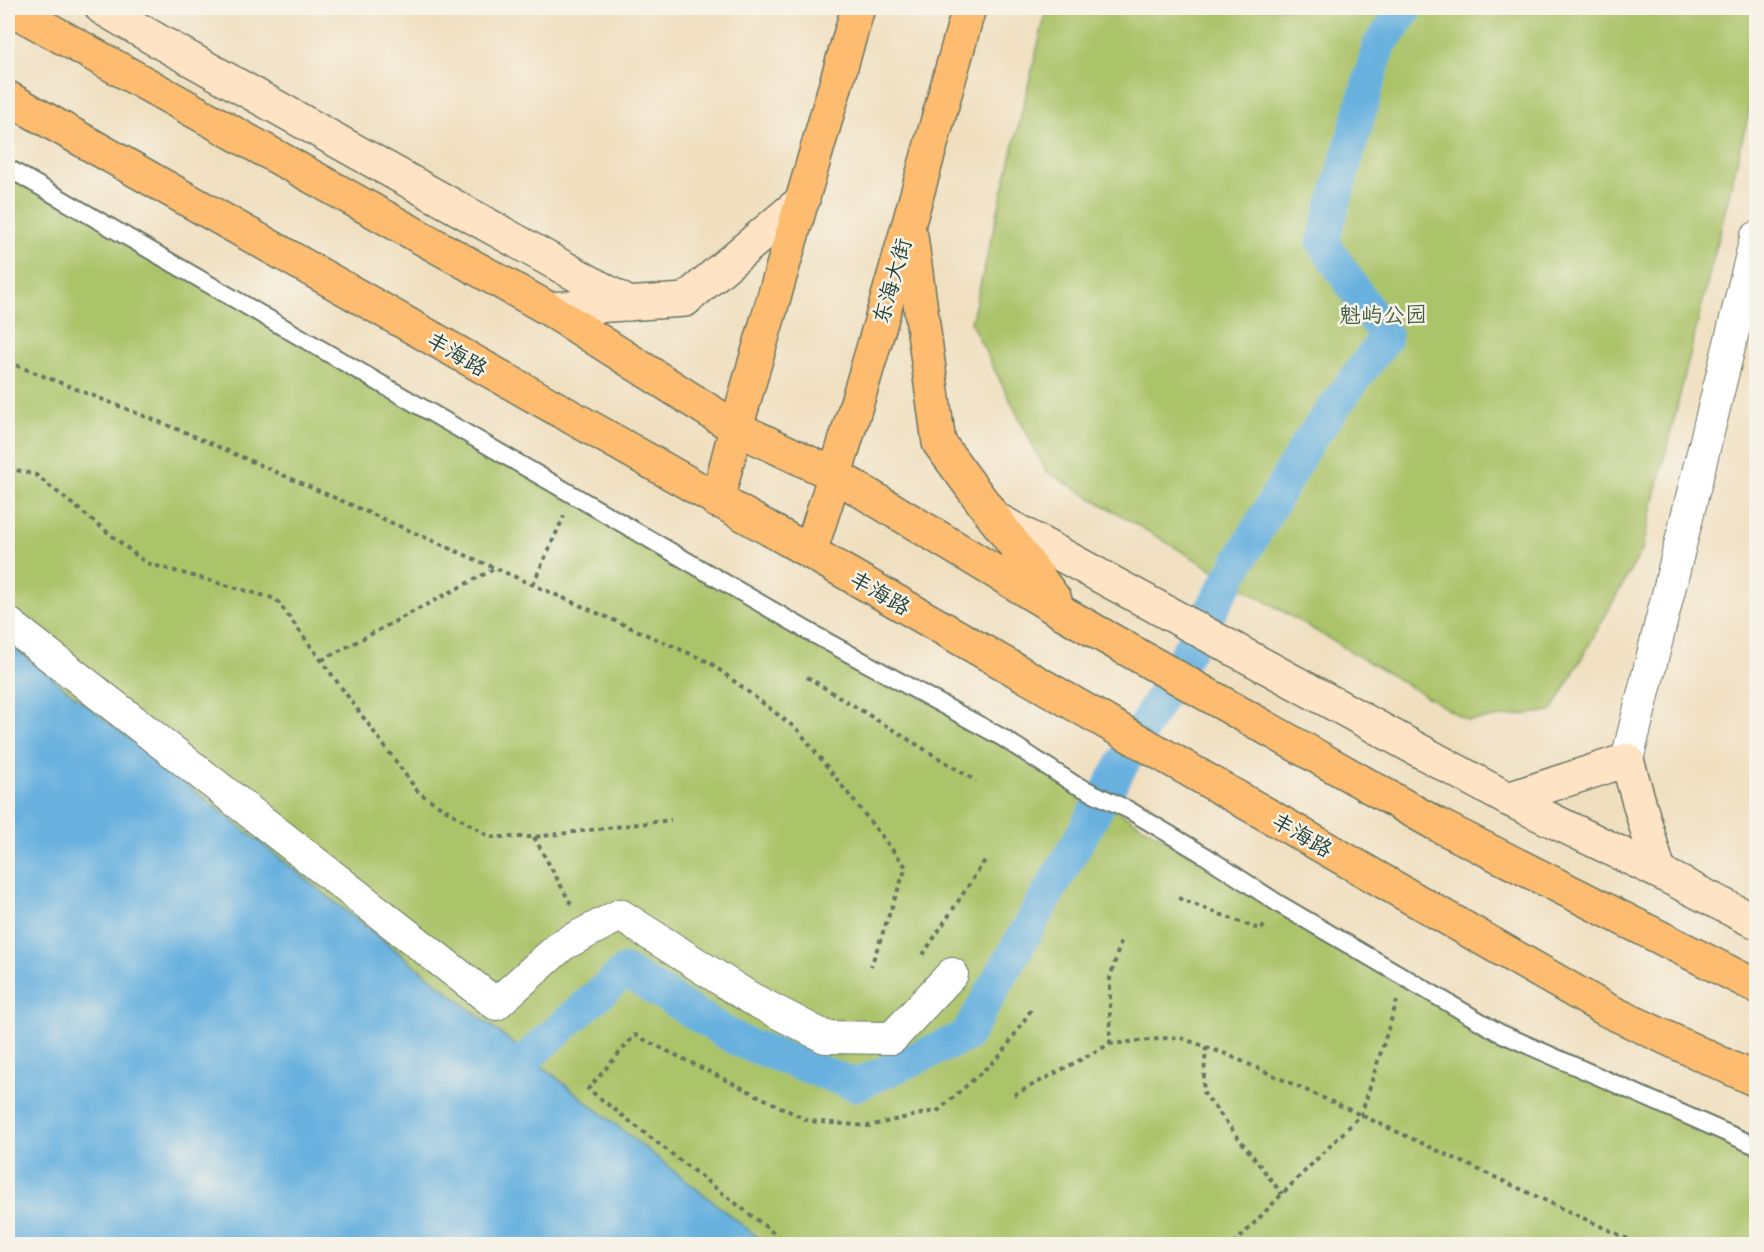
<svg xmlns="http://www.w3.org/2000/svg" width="1764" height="1252" viewBox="0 0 1764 1252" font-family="Itim,'LXGW WenKai TC',sans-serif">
  <rect width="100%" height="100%" fill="#f7f3e8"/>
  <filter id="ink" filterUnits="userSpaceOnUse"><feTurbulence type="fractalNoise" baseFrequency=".0167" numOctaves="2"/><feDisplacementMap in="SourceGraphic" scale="12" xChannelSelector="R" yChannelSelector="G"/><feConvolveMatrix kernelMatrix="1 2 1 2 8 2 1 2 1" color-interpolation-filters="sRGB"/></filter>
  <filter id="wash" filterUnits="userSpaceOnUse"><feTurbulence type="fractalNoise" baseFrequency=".008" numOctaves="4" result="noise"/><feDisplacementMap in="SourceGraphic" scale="24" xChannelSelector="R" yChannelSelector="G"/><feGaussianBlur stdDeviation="1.35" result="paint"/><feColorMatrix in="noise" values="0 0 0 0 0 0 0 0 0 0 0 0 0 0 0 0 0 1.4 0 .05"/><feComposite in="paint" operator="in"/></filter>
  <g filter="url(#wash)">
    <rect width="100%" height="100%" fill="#f0dfbf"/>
    <g fill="#abc369" stroke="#65804e" stroke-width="1.5">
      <path d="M1047,8H1756V84L1642,550L1552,711L1468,721L1046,471L971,323Z"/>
      <path d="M8,168L1498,1032L1756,1146V1244H766L8,643Z"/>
    </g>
    <path fill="#67b1df" stroke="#43778a" stroke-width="1.5" d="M8,643L766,1244H8Z"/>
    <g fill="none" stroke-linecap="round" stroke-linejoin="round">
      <path stroke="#67b1df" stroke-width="33" d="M529,1056L625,971L739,1041L856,1085L966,1036L1306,445L1386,337L1323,242L1379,45L1407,8"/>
    </g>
  </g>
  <g filter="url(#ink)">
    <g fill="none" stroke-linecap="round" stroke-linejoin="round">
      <g stroke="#687665" stroke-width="20">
        <path id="lane" d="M8,168L815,635L1003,738L1074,784L1129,810L1204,855L1279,904L1498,1032L1756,1146"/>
      </g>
      <g stroke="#687665" stroke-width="34">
        <g id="street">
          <path d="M8,623L496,1004L562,945L620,915L750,998L825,1037L892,1038L952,974"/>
          <path d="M1627,760L1756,238"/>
        </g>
      </g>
      <g stroke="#687665" stroke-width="36">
        <g id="secondary">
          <path d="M102,8L160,42L629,304"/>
          <path d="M549,309L685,300L803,200"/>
          <path d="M994,518L1508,799L1659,872L1756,922"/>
          <path d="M1508,799L1627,760L1659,872"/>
        </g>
      </g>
      <g stroke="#687665" stroke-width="36">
        <g id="primary">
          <path d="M10,8L549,309L736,428L835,475L1065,614L1436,824L1756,986"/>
          <path d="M8,98L810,552L1607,1010L1756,1080"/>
          <path d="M911,236L939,443L1055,600"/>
          <path d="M717,501L736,428L858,8"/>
          <path d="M810,552C869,373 918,190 969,8"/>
        </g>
      </g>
      <g stroke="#687665" stroke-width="4" stroke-dasharray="4.5 4.5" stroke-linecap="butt">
        <path d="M8,362L187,433L709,662L798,730L906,867L871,966"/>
        <path d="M8,468L36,475L146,563L276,599L419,793L490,837H534L671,820"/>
        <path d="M533,584L564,516"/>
        <path d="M322,660L494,569"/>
        <path d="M807,677L976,781"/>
        <path d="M534,837L571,904"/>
        <path d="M1178,898L1261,930L1266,922"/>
        <path d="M926,954L924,953L986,859"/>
        <path d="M1110,1044V978L1121,941"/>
        <path d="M1206,1047L1203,1092L1282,1194"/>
        <path d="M1014,1095L1110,1044L1178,1037L1226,1054L1361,1115L1639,1244"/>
        <path d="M788,1244L588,1089L635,1035L809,1121L868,1126L939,1110L1002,1054L1031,1010"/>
        <path d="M1234,1244L1282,1194L1361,1115L1397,1001"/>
      </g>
      <use href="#lane" stroke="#fff" stroke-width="16"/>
      <use href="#street" stroke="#fff" stroke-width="32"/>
      <use href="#secondary" stroke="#fee4c5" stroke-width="33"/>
      <use href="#primary" stroke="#fdbc6f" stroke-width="33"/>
    </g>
  </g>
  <g text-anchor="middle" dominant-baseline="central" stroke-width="5" stroke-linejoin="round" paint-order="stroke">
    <g font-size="22" fill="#1f3d34" stroke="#f7f3e8">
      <text transform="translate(892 281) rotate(-74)">东海大街</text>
      <text transform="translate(457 354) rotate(30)">丰海路</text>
      <text transform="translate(880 593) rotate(30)">丰海路</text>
      <text transform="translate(1302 835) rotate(30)">丰海路</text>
    </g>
    <g font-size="22" fill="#425e41" stroke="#f7f3e8">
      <text x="1383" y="314">魁屿公园</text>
    </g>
  </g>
  <rect width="1764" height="1252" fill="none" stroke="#f7f3e8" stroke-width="30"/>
</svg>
